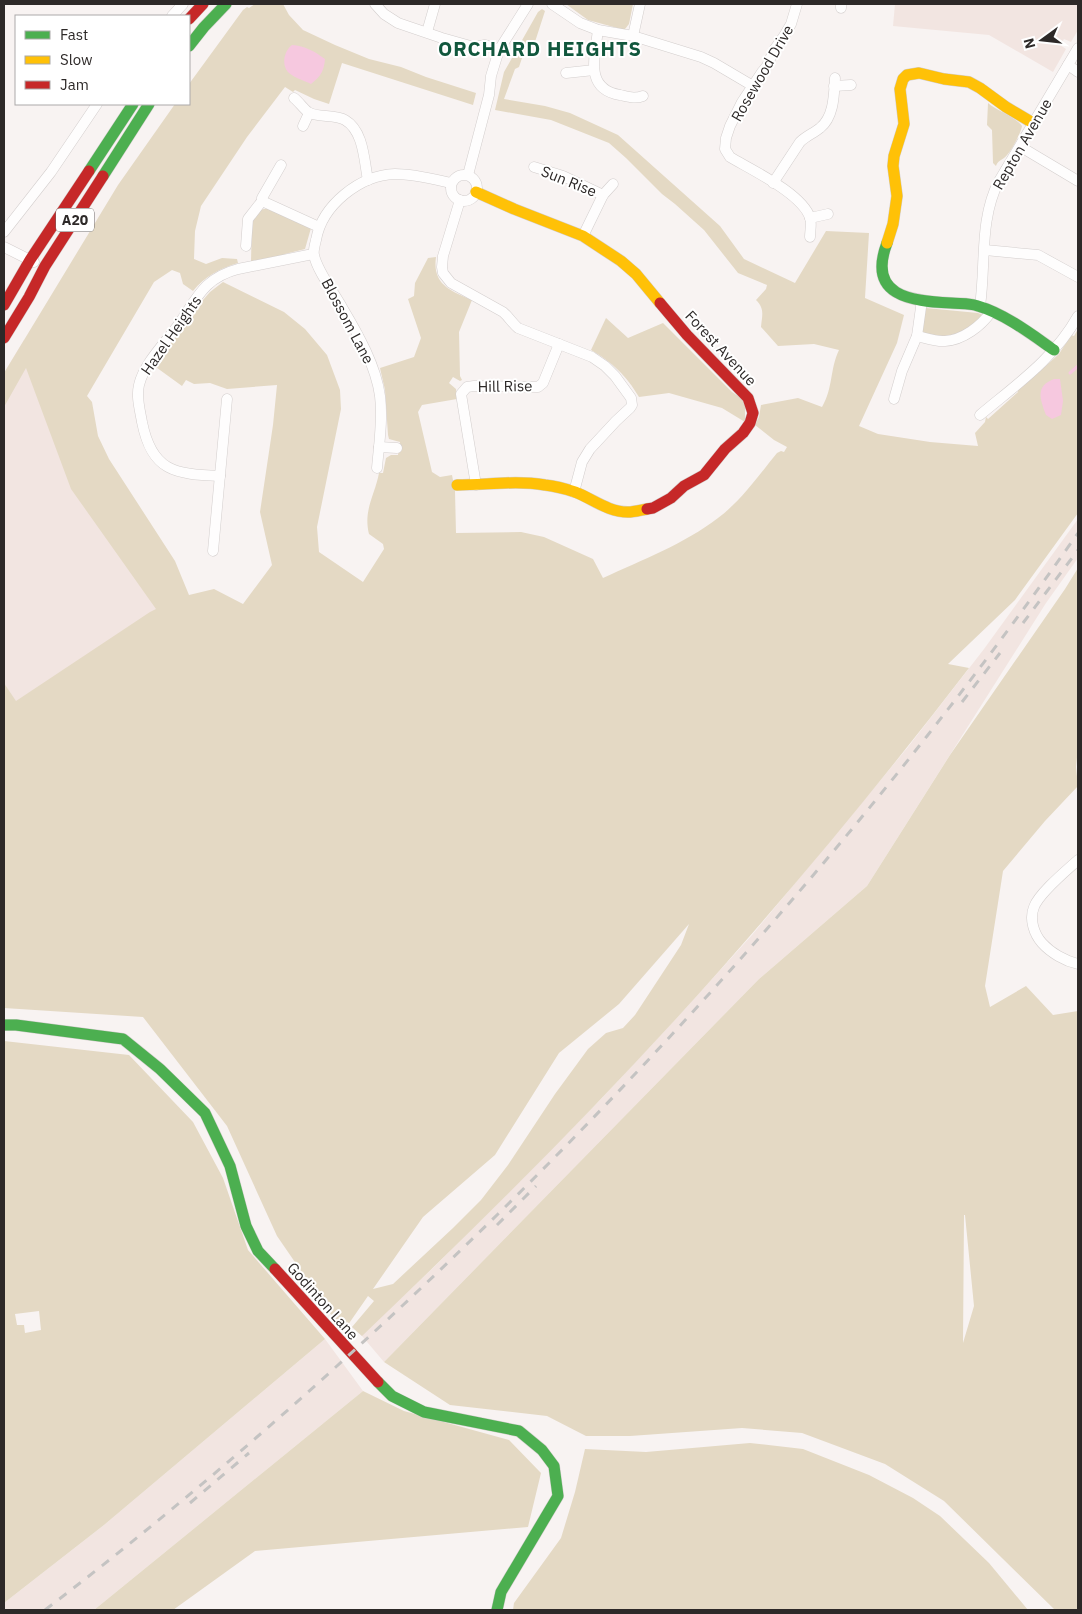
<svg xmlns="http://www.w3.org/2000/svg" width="1082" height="1614" viewBox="0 0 1082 1614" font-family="'IBM Plex Sans',sans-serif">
  <rect width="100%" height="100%" fill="#f8f3f2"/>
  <g fill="#f2e5e1">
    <path d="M895,4H1078V30L1071,42L1064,39L1060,45L1066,49L1053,72L989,35L893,26Z"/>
    <path d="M24,340L164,606L16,702L4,683V373Z"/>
    <path d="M1078,519V558L1046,603L867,886L759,979L384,1362L362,1336L352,1327L400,1299L434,1267L599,1101L674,1021L752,935L908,747L984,649Z"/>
    <path d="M325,1339L363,1391L94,1610H4V1603L104,1525Z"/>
  </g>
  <g fill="#e4d9c4" fill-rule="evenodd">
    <path d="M255,4H283L289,15L303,30L335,45L369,59L401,67L426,77L476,93L473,105L342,63L329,104L314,99L295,90L293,92L285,87L247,137L201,206L195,231L194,259L206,264L222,258L237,259L238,263C219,269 205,276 193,291L183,284L180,273L172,270L154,282L87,396L92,402L98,436L109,459L175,561L189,595L214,589L243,604L272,565L260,512L273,425L277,385L227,389L210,383L194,384L186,380L182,386L153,365L196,308L210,292L223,282L284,312L305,329L327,355L340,390L341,409L317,527L319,552L363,582L384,549L383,544L369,534C363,510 375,495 379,473H383L386,458L391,455H398L400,442L389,439L388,435L385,390L380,368L414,357L421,338L408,299L414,296L415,283L428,258L436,257C432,285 451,291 472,300L459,332L460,376L462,380L460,381L453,377L449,383L456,389L457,399L422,405L418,412L432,472L440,477L452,475L455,491L456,533L521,532L544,537L593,559L603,578C642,560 684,544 718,518C742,500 759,475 777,453L781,451L784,452L787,447L774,440L755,425L759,417L761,405L798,398L822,407C833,389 830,368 839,350L814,344L778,346L761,327C762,315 765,309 756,300L766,289L767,285L738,273L704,230L675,204L662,194L626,158L609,143L551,120L495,110L504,72L538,12L542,9L545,11L534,45L526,46L519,67L515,69L504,99L545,106L570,113L618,135L720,226L744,259L795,283L826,231L869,233L865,298L904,315L897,343L859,426L878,434L930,442L978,446L975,433L985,422L986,417L988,419L1018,392L1016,389L1022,387L1059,354L1071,335L1074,336L1078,329V513L1015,600L948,664L969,668C876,789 778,907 675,1020C575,1129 469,1234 362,1336L352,1327L374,1301L368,1296L343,1332L277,1236L227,1126L143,1017L4,1008V683L16,701L150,612L156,609L71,489L26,368L4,407V373L118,185L175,104H189V84L243,10L247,7L249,8ZM689,924L681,945L635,1015L623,1028L606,1033L588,1049L555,1094L508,1165L481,1200L453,1228L393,1284L373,1289L423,1217L495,1155L559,1053L619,1004Z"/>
    <path d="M566,4H633L629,24L625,29H621L588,20Z"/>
    <path d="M988,103C997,111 1016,117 1022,126C1021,133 1010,154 1004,158C1000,161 998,161 996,166L993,163L992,130L987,125Z"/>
    <path d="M264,209H268L311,228L305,249L285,254V256L251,262L252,219L260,210Z"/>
    <path d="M926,308L978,313L983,315C973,331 936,345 921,331L924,312Z"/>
    <path d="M606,318L628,338L663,323L732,392L745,401V422L722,408L669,393L639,397C626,375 613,363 591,350Z"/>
    <path d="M1078,568V748L1076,767L1078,786L1045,821L1003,871L985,986L990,1007L1026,986L1053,1015L1078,1011V1610H1055L944,1501L885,1464L802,1433L742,1428L630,1436H586L547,1416L450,1405L384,1362L759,979L867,886L950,755L1065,589ZM965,1215L974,1306L963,1343L964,1215Z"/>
    <path d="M4,1041L129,1055L193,1122L223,1178L248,1250L325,1339L104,1525L4,1603ZM39,1311L41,1330L25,1333L24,1325H17L15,1314Z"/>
    <path d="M363,1391L404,1411L509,1440L541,1473L528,1527L255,1551L173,1610H94Z"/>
    <path d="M750,1443L803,1449L869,1475L913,1498L940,1516L989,1563L1028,1610H513L514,1603L561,1538L575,1492L585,1449L646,1452Z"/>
  </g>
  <g fill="#f6c8df">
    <path d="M292,45C305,46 314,51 325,59C324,71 321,76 311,84C305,81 295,78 289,73C281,65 284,51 292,45Z"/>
    <path d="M1054,379H1060L1063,401L1061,415L1052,419L1046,415C1040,399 1035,386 1054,379Z"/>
  </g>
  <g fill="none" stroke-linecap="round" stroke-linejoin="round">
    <path stroke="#f6c8df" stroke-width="3" d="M1070,373L1078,366"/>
    <g stroke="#d3cecd" stroke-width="11">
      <g id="street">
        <path d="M375,4L384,14L398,23L442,38L474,47L485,45L499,50"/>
        <path d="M552,4L580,23L598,30L633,36L701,57L714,63L753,86"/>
        <path d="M797,4L791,24L784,36L774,50L767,66L762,72L742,102L730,126L726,138L725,149L730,157C750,169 803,194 810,218C812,223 810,231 810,237"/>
        <path d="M841,8V4"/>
        <path d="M172,16L183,4"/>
        <path d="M598,30C595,56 584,89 620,95C629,97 635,99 643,96"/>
        <path d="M427,32L435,4"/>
        <path d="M633,36L640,4"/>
        <path d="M1068,65L1078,72"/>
        <path d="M566,73L594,70"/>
        <path d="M834,86L851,85"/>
        <path d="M294,98C299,102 303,108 308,112C317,118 335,114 345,120C364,131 364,161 368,180"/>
        <path d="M303,126L309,113"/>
        <path d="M1021,147L1078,181"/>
        <path d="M534,167L563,176L603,195"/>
        <path d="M468,175L489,95L491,76L499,50L528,4"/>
        <circle cx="464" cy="188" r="13"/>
        <path d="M773,183L800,142C806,136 814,133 820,128C834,117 834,95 835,78"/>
        <path d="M460,200L443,256L442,267L443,273L451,283L503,312C509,317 512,323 518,328L592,357L605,366L615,376L631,398L632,405L630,408L616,421L590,449L582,462L574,492"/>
        <path d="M262,201L319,227"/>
        <path d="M810,218L828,214"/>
        <path d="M4,232L51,172L97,104"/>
        <path d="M583,236L603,195L613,184"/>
        <path d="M246,246L248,219L262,201V198L281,165"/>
        <path d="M4,247L34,262"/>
        <path d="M985,250L1038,255L1078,277"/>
        <path d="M980,306C986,265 979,219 999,181L1078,48"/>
        <path d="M917,336C926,338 936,342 945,341C963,340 981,326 991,312"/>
        <path d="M894,399L902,371L917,336L922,300"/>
        <path d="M980,415C1017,384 1054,359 1078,316"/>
        <path d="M379,447L397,448"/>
        <path d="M377,468C379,444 383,420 380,396C376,366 358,334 343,309C335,294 317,271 314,255C313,251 315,244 316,240C322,205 360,175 395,174C414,174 433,179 451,183"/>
        <path d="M220,476C175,474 152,472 142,422C140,410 136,397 139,385C144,363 166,342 179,324C197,298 204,278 238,269L313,254"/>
        <path d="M476,485L461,394L467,387L474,386L538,387L543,383L559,344"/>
        <path d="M213,551L227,399"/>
        <path d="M1078,860C1067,870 1039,893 1034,907C1029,919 1034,934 1042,943C1051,953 1065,961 1078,964"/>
      </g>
    </g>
    <g stroke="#d3cecd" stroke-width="12">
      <g id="fast">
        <path d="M189,46L204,27L226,4"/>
        <path d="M89,171L133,104"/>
        <path d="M103,176L149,104"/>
        <path d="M887,243C867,296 910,301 951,303C960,304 969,303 978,306C1005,314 1031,334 1054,350"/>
        <path d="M4,1025H16L123,1039L160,1069L205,1113L230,1166L246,1226L258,1251L275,1269"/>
        <path d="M378,1382L392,1396L424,1412L519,1431L542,1450L554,1466L558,1496L501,1592L497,1610"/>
      </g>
    </g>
    <g stroke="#d3cecd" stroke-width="12">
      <g id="slow">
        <path d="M476,192L514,209L583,236L621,261L636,274L660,303"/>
        <path d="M887,243L893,224L897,196L893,166L894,156L904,124L900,89L903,79L907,75L919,73L944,79L969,82L980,88L1006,107L1033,123"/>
        <path d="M457,485C487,485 515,480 545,485C554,486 566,489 575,492C593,499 608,512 628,512C634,512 641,510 647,509"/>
      </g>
    </g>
    <g stroke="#d3cecd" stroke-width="12">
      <g id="jam">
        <path d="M189,19L203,4"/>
        <path d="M4,305L30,260L89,171"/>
        <path d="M4,338L29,297L45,266L103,176"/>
        <path d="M647,509L653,508L671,498L684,486L704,475L725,449L743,433L750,423L753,413L748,398L687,335L660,303"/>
        <path d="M275,1269L378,1382"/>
      </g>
    </g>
    <use href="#street" stroke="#fefdfd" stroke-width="10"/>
    <use href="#fast" stroke="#4caf50" stroke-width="11"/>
    <use href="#slow" stroke="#ffc107" stroke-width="11"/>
    <use href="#jam" stroke="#c62828" stroke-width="11"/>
    <g stroke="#c4c3c2" stroke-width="3" stroke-dasharray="9 9" stroke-linecap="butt">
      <path d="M1023,623L1078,550"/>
      <path d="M962,702L1000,653"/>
      <path d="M497,1225L536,1186"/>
      <path d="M190,1503L249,1453"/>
      <path d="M45,1610C205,1488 355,1354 498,1214C711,1004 907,777 1078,533"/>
    </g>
  </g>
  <g text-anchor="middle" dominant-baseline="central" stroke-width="4" stroke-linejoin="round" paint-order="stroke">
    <rect fill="#fff" stroke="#6c6968" stroke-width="1" x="56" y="208.5" width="38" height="23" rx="4"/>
    <g font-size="14" font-weight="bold" fill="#2d2928">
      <text x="75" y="220">A20</text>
    </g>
    <g font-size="15" fill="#2d2928" stroke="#fff">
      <text transform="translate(762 73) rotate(-60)">Rosewood Drive</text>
      <text transform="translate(1022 144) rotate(-60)">Repton Avenue</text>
      <text transform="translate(569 181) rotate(22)">Sun Rise</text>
      <text transform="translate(348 321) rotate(62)">Blossom Lane</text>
      <text transform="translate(171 335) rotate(-55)">Hazel Heights</text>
      <text transform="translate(721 348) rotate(47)">Forest Avenue</text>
      <text transform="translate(505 386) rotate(-1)">Hill Rise</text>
      <text transform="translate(323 1301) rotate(48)">Godinton Lane</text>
    </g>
    <g font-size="20" font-weight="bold" letter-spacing="1" fill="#11573d" stroke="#fff">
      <text x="540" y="48">ORCHARD HEIGHTS</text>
    </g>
  </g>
  <rect width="1082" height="1614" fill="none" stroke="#2d2928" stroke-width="10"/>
  <rect x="15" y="15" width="175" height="90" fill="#ffffff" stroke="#aba9a9"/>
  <rect x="25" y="31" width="25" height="8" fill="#4caf50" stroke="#aba9a9"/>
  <text x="60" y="40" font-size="15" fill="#2d2928">Fast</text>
  <rect x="25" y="56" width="25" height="8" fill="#ffc107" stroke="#aba9a9"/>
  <text x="60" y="65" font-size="15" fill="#2d2928">Slow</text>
  <rect x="25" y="81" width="25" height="8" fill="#c62828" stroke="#aba9a9"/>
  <text x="60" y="90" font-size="15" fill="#2d2928">Jam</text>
  <g transform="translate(1042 40) rotate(255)" stroke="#ffffff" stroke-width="4" paint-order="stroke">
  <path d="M0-4L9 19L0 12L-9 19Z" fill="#2d2928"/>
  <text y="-8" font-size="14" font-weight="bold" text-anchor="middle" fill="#2d2928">N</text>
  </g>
</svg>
